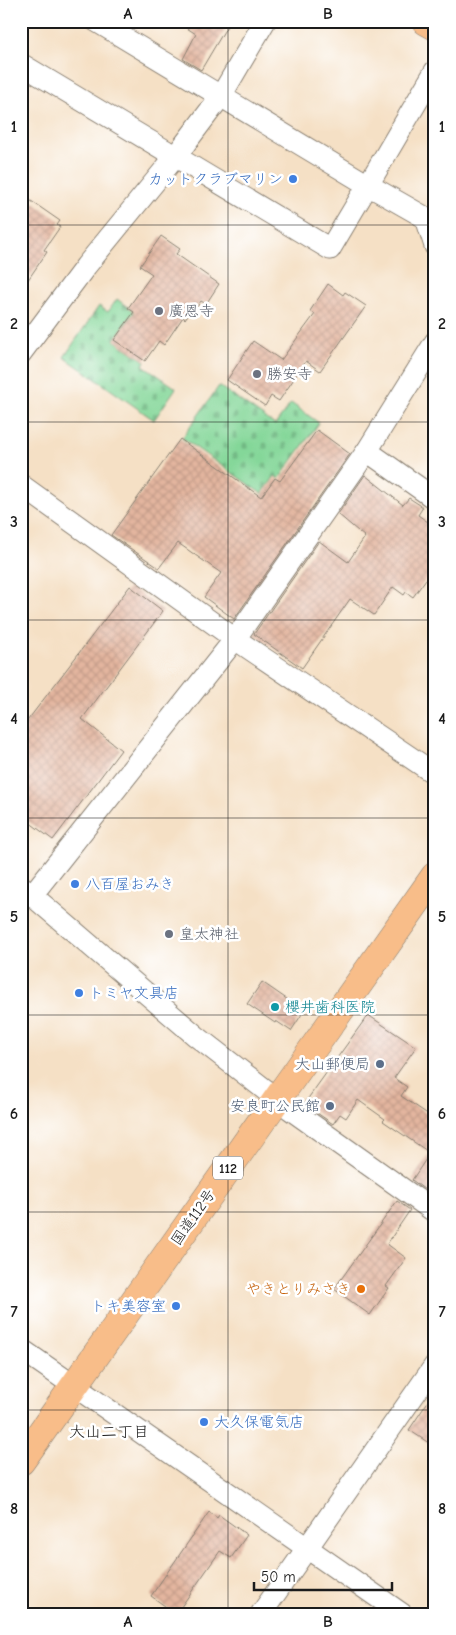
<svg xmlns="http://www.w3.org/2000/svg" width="456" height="1635" viewBox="0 0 456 1635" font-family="'Comic Neue','Klee One',sans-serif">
  <defs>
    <pattern id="cemetery-stones" width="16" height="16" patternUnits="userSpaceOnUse" patternTransform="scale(1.25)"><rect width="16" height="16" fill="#84d799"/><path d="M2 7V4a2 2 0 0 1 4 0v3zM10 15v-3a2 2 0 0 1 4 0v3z" fill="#71b883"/></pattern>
    <pattern id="building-cross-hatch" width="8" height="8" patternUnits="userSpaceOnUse" patternTransform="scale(1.25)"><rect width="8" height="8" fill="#e3b59f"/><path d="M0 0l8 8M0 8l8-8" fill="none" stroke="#c29b88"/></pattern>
  </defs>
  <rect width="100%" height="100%" fill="#fff"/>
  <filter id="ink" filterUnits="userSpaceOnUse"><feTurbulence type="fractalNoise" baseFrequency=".02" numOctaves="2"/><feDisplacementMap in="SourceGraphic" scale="10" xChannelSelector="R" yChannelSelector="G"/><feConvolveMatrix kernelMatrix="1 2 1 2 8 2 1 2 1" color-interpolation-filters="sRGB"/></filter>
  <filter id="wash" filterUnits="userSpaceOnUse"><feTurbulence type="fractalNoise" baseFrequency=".0096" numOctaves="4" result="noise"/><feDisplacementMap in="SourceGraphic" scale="20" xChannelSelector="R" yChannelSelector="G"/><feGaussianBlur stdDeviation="1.12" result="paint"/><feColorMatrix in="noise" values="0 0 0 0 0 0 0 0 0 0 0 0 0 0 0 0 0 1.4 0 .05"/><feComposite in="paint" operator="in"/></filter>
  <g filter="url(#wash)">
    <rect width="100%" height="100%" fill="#f5e0c5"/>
    <g fill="url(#cemetery-stones)" stroke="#507a5a">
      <path d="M117,299L134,312L114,340L145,361L143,365L176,388L154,420L64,357L99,306L108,312Z"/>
      <path d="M219,386L275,425L291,403L319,423L279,479L275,476L262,494L182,438Z"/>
    </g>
    <g id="blocks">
      <g fill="url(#building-cross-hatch)">
        <path d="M176,21H230L201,70L183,59L196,34Z"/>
        <path d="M21,194L60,221L57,225L60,227L44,250L47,252L21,290Z"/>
        <path d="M161,236L180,249L176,254L219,284L206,304L201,301L194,311L192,309L185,319L183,317L164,345L159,341L145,361L114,340L134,312L128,308L152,274L140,266Z"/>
        <path d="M328,284L343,295L345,292L366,306L320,371L306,361L279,401L271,396L265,406L227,380L253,341L281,360L315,314L310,311Z"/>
        <path d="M317,430L350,454L234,619L204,597L221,573L178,543L159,568L111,535L180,439L261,497L275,478L280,481Z"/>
        <path d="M365,475L403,505L409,498L423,507L418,515L435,527V572L429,581L426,579L413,597L406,592L404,595L393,587L374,615L350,599L302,668L254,634L319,541L348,562L365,537L338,514Z"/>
        <path d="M130,586L163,611L82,719L121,750L53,840L21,816V729Z"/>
        <path d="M262,982L304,1011L291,1031L276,1021L275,1023L247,1004Z"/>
        <path d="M368,1015L416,1047L394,1078L407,1087L401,1096L435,1119L433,1196L412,1180L430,1153L383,1121L385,1119L358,1100L346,1118L340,1114L333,1124L304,1104Z"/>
        <path d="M397,1201L410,1210L387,1244L406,1258L386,1286L389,1288L370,1315L334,1289Z"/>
        <path d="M435,1391V1447L409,1430Z"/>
        <path d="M209,1512L217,1518L219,1515L247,1535L231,1558L220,1551L176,1614L151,1596Z"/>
      </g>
    </g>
  </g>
  <g filter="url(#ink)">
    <use href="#blocks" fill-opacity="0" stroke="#887e70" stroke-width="1"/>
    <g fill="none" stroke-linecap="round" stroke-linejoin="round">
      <g stroke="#887e70" stroke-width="23">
        <g id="minor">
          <path d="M21,64L330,249L368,185L96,21"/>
          <path d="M435,71L368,185L426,218L435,246"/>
          <path d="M21,353L86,266L175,157L221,96L265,21"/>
          <path d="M367,451L435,499"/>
          <path d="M21,485L235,639L435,774"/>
          <path d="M21,886L196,1036L290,1109L435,1212"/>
          <path d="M32,895L235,639L367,451L435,342"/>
          <path d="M21,1349L402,1614"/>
          <path d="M261,1614L435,1365"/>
        </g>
      </g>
      <g stroke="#887e70" stroke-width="29">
        <path id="major" d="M426,21L435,26"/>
      </g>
      <g stroke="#887e70" stroke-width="29">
        <path id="highway" d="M21,1461L435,876"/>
      </g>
      <use href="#minor" stroke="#fff" stroke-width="21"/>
      <use href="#major" stroke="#f8bd89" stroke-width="28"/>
      <use href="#highway" stroke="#f8bd89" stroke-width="28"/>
    </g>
  </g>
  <path fill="none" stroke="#1c1c1c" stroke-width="1" stroke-opacity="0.55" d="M228,21V1614M21,225H435M21,422H435M21,620H435M21,818H435M21,1015H435M21,1212H435M21,1410H435"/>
  <g fill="#3f7fe0" stroke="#fff" stroke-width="2">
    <circle cx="293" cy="179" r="5"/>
    <circle cx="75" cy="884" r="5"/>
    <circle cx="79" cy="993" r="5"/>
    <circle cx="176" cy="1306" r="5"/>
    <circle cx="204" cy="1422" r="5"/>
  </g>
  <g fill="#6b7280" stroke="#fff" stroke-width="2">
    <circle cx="159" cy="311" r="5"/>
    <circle cx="257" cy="374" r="5"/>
    <circle cx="169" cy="934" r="5"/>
  </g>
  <circle fill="#0f9aa8" stroke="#fff" stroke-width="2" cx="275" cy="1007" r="5"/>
  <g fill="#5c6f8a" stroke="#fff" stroke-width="2">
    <circle cx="380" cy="1064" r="5"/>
    <circle cx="330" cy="1106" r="5"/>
  </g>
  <circle fill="#e8710a" stroke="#fff" stroke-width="2" cx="361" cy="1289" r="5"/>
  <g text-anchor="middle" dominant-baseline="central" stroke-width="5" stroke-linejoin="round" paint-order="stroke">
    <rect fill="#fff" stroke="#606060" stroke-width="1" x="213" y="1156.5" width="30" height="23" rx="4"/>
    <g font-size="14" font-weight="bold" fill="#1c1c1c">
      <text x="228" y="1168">112</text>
    </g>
    <g font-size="15" fill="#366cbe" stroke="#fff" text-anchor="start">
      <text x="283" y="179" text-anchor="end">カットクラブマリン</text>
      <text x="85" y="884">八百屋おみき</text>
      <text x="89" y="993">トミヤ文具店</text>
      <text x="166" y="1306" text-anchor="end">トキ美容室</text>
      <text x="214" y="1422">大久保電気店</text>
    </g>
    <g font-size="15" fill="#5b616d" stroke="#fff" text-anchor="start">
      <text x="169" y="311">廣恩寺</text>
      <text x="267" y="374">勝安寺</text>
      <text x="179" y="934">皇太神社</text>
    </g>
    <g font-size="15" fill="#0d838f" stroke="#fff" text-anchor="start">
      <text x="285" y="1007">櫻井歯科医院</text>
    </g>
    <g font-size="15" fill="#4e5e75" stroke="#fff" text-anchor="end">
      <text x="370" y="1064">大山郵便局</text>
      <text x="320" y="1106">安良町公民館</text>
    </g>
    <g font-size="15" fill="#1c1c1c" stroke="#fff">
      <text transform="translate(193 1217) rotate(-55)">国道112号</text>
    </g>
    <g font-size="15" fill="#c56008" stroke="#fff" text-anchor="end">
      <text x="351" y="1289">やきとりみさき</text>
    </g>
    <g font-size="16" fill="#1c1c1c" stroke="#fff">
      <text x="109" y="1432">大山二丁目</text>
    </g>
  </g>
  <rect width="456" height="1635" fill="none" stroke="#fff" stroke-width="55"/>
  <path d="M254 1582v8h138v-8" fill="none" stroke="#1c1c1c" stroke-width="2.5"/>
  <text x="261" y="1582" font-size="15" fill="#1c1c1c" stroke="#ffffff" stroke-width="4" paint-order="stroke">50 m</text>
  <rect x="28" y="28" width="400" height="1580" fill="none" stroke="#1c1c1c" stroke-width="2"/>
  <g font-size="16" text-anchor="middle" font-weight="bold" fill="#1c1c1c">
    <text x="128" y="19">A</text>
    <text x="328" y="19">B</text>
    <text x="14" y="132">1</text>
    <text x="442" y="132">1</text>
    <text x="14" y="329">2</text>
    <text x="442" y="329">2</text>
    <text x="14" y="527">3</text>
    <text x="442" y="527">3</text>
    <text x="14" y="724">4</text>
    <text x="442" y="724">4</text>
    <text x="14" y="922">5</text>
    <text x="442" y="922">5</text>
    <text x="14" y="1119">6</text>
    <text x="442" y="1119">6</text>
    <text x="14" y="1317">7</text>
    <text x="442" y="1317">7</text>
    <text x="14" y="1514">8</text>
    <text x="442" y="1514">8</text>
    <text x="128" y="1627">A</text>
    <text x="328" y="1627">B</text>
  </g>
</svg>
